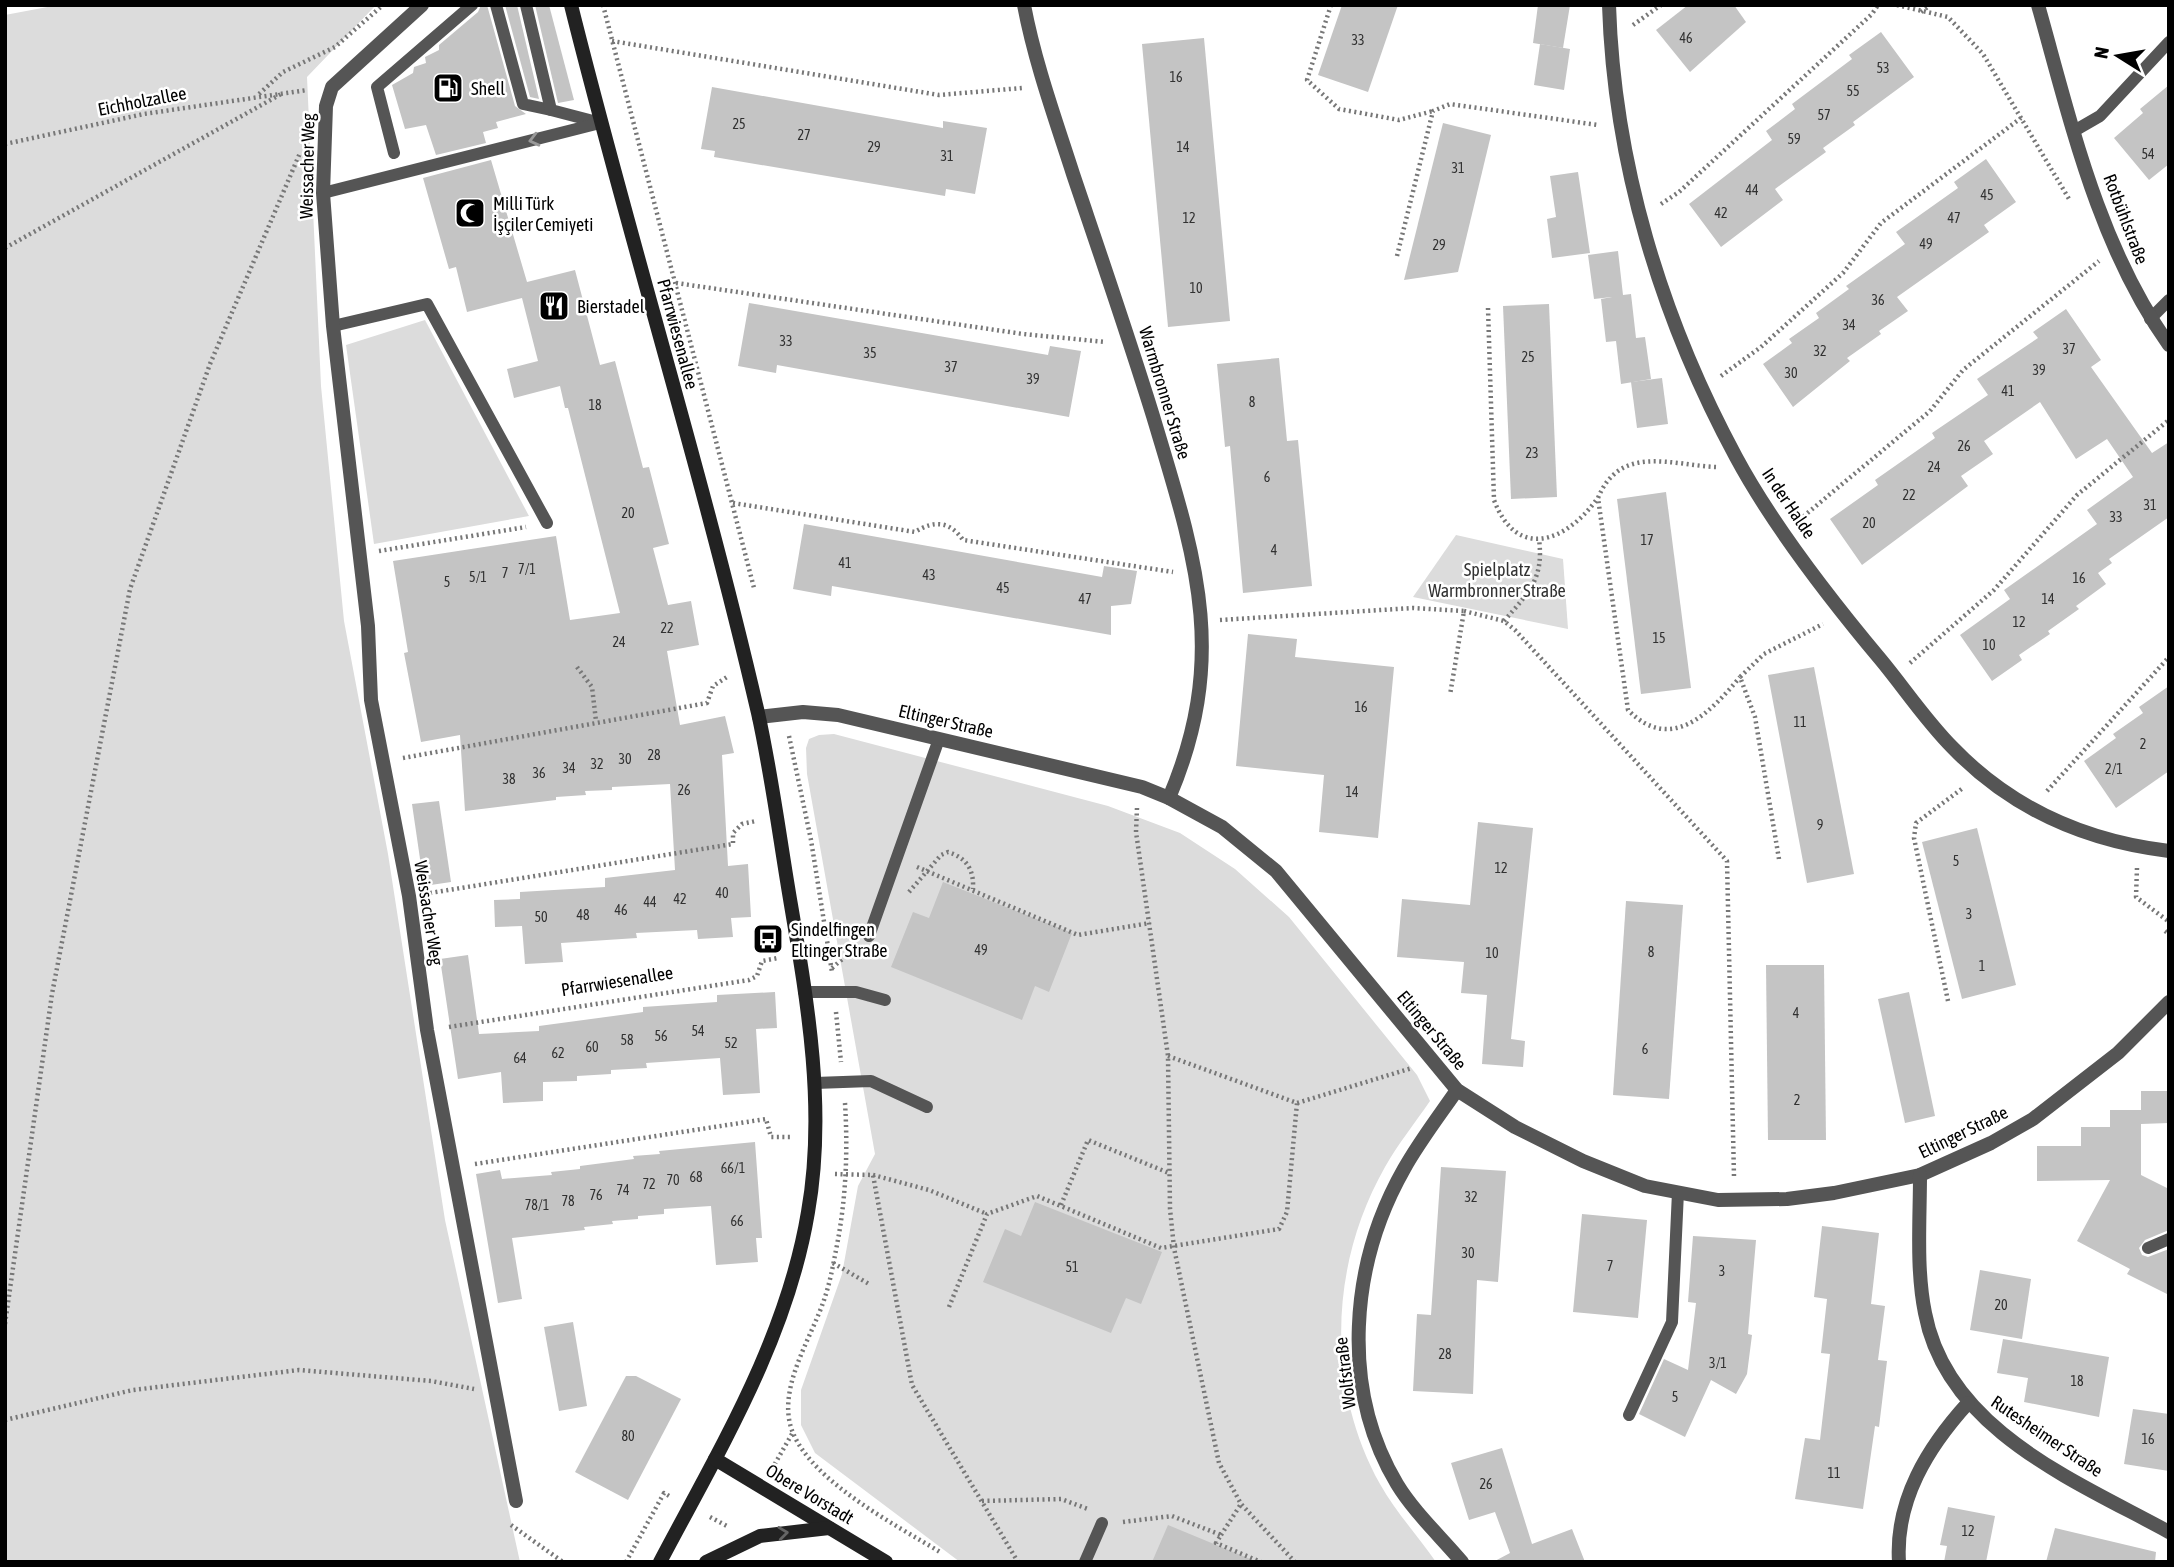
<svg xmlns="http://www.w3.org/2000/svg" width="2174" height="1567" viewBox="0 0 2174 1567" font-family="'Asap Condensed',sans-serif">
  <rect width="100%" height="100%" fill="#fff"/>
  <g fill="#dcdcdc">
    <path d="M58,5H376L307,77L321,386L344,621L388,854L445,1220L520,1562H5V15Z"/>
    <path d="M425,320L529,516L374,544L346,345Z"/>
    <path d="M1456,535L1563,559L1568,629L1413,597Z"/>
    <path d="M834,734L1108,806L1180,833L1235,869L1289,917L1417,1075L1430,1101C1415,1123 1398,1144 1385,1167C1330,1264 1325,1385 1380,1484C1395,1511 1418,1536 1436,1562H960L815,1453L801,1425V1390L842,1274L858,1186L875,1154L807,774L806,748L809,739L819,735Z"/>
  </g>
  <g fill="#c4c4c4">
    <path d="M481,5H487L515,106L526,114L496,122L498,128L483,132L486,143L436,155L426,125L405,129L392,85L413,73L414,67L426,63L425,57L439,50V45L478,12Z"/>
    <path d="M505,5H517L539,99L530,97Z"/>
    <path d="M535,5H549L574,100L558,103Z"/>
    <path d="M1342,5H1398L1368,92L1318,75Z"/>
    <path d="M1538,5H1570L1563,48L1533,43Z"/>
    <path d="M1688,5H1734L1746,22L1690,72L1656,30Z"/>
    <path d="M1881,32L1914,77L1853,122L1855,125L1823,148L1826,152L1775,189L1783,200L1721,247L1689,204L1772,140L1766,131L1795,109L1792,104L1852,59L1849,55Z"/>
    <path d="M1204,38L1230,321L1168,327L1142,44Z"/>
    <path d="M1540,44L1570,49L1564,90L1534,85Z"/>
    <path d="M2169,85V164L2149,180L2114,138L2143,113L2140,109Z"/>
    <path d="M712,87L943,128V121L987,128L975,194L946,189L945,196L714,157L715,151L701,149Z"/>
    <path d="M1443,123L1491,135L1458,272L1404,280Z"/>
    <path d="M1986,159L2016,202L1984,225L1989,232L1897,297L1908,311L1879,331L1881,334L1847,358L1850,361L1793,407L1763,364L1792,343L1789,339L1819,318L1816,313L1849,289L1846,286L1905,244L1896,232L1958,188L1954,182Z"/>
    <path d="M491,160L527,282L575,270L600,365L615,361L643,468L649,467L669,544L653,548L668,605L691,601L699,645L667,651L680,725L725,716L734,753L722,755L728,866L748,864L751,917L731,918L733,937L698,939L697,930L636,933L637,938L561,943L563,962L525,964L522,926L495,927L494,900L520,899V892L605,887V878L675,870L670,784L612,787V790L585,791L586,795L556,797V800L465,811L460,735L421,742L404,653L408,652L393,561L556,536L570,620L620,613L568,408H565L560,386L514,398L507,369L538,361L522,298L467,312L456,267L449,269L423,178Z"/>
    <path d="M1578,172L1590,253L1552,258L1547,219L1556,217L1550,176Z"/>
    <path d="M1618,251L1623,295L1631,294L1636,338L1645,337L1651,379L1621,384L1616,341L1606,342L1601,299L1612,297L1594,299L1588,255Z"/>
    <path d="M749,303L1048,355L1050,346L1081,351L1069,417L777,365L776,373L738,366Z"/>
    <path d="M1549,304L1557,497L1511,499L1503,306Z"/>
    <path d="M2066,309L2101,360L2091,367L2152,453L2169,442V517L2109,559L2112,563L2098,573L2106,584L2076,606L2079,609L2048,631L2050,634L2019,655L2022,660L1992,681L1960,635L2010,599L2004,590L2097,524L2087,510L2133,477L2107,439L2076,459L2040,402L1984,441L1993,454L1961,476L1968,486L1862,565L1830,519L1878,485L1875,480L1935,438L1932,433L1988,395L1977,379L2038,338L2033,332Z"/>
    <path d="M1279,358L1287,441L1298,440L1312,586L1243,593L1230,446L1225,447L1217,364Z"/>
    <path d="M1662,378L1668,424L1637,428L1631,382Z"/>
    <path d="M1666,492L1691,688L1641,694L1617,499Z"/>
    <path d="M804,524L1102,577L1104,566L1137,571L1131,604L1111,606V635L832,586L831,596L793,589Z"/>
    <path d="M1248,634L1297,639L1295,657L1394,667L1378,838L1319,832L1324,775L1236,766Z"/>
    <path d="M1814,667L1854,874L1807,883L1768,675Z"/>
    <path d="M2169,686V771L2116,808L2084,761L2116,738L2113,734L2143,713L2139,707Z"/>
    <path d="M439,801L451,882L424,886L412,804Z"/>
    <path d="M1478,822L1533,828L1511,1039L1525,1041L1523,1067L1482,1064L1487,995L1461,993L1464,962L1397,957L1402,899L1470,905Z"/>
    <path d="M1977,828L2016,985L1962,999L1922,842Z"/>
    <path d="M943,882L1072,933L1049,992L1035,986L1022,1020L891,967L913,912L929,918Z"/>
    <path d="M1626,901L1683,905L1669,1099L1613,1095Z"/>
    <path d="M468,955L479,1034L539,1031V1026L643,1012V1007L717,1002V995L775,992L777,1028L756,1029L760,1093L723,1095L720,1058L646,1063L647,1068L611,1070V1074L577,1076V1081L543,1082V1101L503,1103L501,1072L458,1079L440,959Z"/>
    <path d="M1766,965H1824L1826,1140H1768Z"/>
    <path d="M1909,992L1935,1116L1905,1123L1878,999Z"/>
    <path d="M2141,1091H2169V1123L2141,1124V1175L2169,1189V1230L2145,1240L2139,1248L2142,1255L2148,1257L2169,1249V1295L2127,1274L2130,1269L2077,1241L2110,1180L2037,1181V1146H2081V1127H2110V1110H2141Z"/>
    <path d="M755,1142L762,1238H756L758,1262L716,1265L711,1206L664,1209V1214L638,1216V1219L612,1221L613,1224L584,1227L585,1230L512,1238L522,1299L498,1303L476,1174L500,1170L502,1179L552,1175L551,1172L580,1169V1166L634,1159L633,1156L660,1154L659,1151Z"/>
    <path d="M1441,1167L1506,1171L1498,1282L1477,1280L1473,1394L1413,1391L1417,1314L1431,1315Z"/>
    <path d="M1035,1202L1162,1252L1141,1304L1126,1298L1111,1333L983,1282L1005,1229L1021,1236Z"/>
    <path d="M1582,1214L1647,1220L1638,1318L1573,1312Z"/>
    <path d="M1822,1226L1879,1233L1871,1304L1885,1306L1878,1360L1887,1361L1879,1427L1875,1426L1863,1509L1795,1499L1805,1438L1820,1440L1830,1354L1821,1353L1827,1299L1814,1297Z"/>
    <path d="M1693,1236L1756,1240L1748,1334L1752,1335L1747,1374L1736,1394L1711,1380L1685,1437L1639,1414L1664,1359L1688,1370L1696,1303L1688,1302Z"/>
    <path d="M1980,1270L2031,1279L2022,1339L1970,1330Z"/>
    <path d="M573,1322L587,1406L559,1411L544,1327Z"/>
    <path d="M2003,1339L2109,1357L2099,1417L2024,1402L2028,1378L1997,1373Z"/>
    <path d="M626,1376H636L681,1399L628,1500L575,1472Z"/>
    <path d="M2133,1409L2169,1414V1471L2124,1464Z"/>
    <path d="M1502,1448L1532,1544L1572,1529L1585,1562H1493L1510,1553L1495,1512L1469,1520L1451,1463Z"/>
    <path d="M1948,1507L1995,1516L1986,1562H1944L1947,1546L1940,1545Z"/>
    <path d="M1168,1525L1255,1561V1562H1152Z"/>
    <path d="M2055,1528L2156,1552L2155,1562H2046Z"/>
  </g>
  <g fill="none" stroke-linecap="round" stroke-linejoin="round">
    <g stroke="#777" stroke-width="4.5" stroke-dasharray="2 3.5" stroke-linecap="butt">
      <path d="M603,5L754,588"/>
      <path d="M1331,5L1307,80L1339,109L1399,120L1433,111"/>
      <path d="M1897,5L1948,17L1983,54L2069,199"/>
      <path d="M1921,12L1930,5"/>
      <path d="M1633,25L1661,5"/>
      <path d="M612,41L939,95L1022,88"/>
      <path d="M259,94L283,72L335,47L383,5"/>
      <path d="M5,144L144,114L307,90"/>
      <path d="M1661,204L1679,192L1872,14L1878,5"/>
      <path d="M5,248L283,93"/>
      <path d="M1397,256L1433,111L1450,104L1598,125"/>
      <path d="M676,283L1023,334L1106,342"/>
      <path d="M1488,308L1494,500C1517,561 1566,542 1597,499"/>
      <path d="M1721,376L1761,347L1843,273L1881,223L2021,118"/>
      <path d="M1716,467C1671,465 1620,444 1598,498L1628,710C1671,754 1710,713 1740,677"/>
      <path d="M733,503L915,532C934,520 950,521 963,540L1173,572"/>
      <path d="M1799,520L1930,411L1963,370L2099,261"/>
      <path d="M379,551L526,527"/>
      <path d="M1464,611L1504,621L1515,630L1727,861L1734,1177"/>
      <path d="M1220,620L1413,608L1464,611L1450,695"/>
      <path d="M1504,621C1529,592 1544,579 1539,539"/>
      <path d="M1910,663L1994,590L2077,495L2169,420"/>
      <path d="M577,667L592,687L596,721"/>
      <path d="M789,736L811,840L832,972"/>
      <path d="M403,758L707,703L713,686L727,677"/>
      <path d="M2047,791L2169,657"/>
      <path d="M1137,808L1136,832L1168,1056L1170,1209L1174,1248L1219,1463L1241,1504L1295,1562"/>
      <path d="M1779,859L1755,717L1740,677L1764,654L1823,624"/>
      <path d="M917,867L1078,935L1150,923"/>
      <path d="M2137,868L2136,897L2168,921"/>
      <path d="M909,892L941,855L948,852C967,858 974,870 973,889"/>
      <path d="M430,893L733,844V833L742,824L756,821"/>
      <path d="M2165,931L2169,934"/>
      <path d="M832,968L854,949"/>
      <path d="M1948,1001L1914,838L1916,823L1963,788"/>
      <path d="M836,1012L841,1062"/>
      <path d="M449,1027L749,980L757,976L762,961L778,958"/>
      <path d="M1168,1056L1297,1103L1412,1068"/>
      <path d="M845,1103C848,1152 846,1201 836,1250C833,1266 830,1282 825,1297C812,1338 775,1390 793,1433C814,1483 896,1525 940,1552"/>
      <path d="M475,1164L766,1119L771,1137H792"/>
      <path d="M835,1174L873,1175L912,1385L1018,1562"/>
      <path d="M873,1175L929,1190L987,1214"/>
      <path d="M1061,1205L1088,1140L1169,1173"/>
      <path d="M833,1263L869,1284"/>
      <path d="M949,1307L987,1214L1037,1196L1161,1248L1279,1229L1287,1212L1297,1103"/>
      <path d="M5,1324L52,994L130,589L210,364L300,153"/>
      <path d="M5,1420L133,1390L299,1370L431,1381L474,1389"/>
      <path d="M772,1469L793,1432"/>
      <path d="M982,1501L1061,1499L1088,1509"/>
      <path d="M710,1517L727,1526"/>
      <path d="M1123,1522L1172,1516L1221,1535L1216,1543L1261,1562"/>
      <path d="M511,1525L563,1562"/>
      <path d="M1221,1535L1241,1504"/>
      <path d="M626,1562L664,1493L671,1497"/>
    </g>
    <g stroke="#555" stroke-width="12">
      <path d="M496,5L523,104L551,110"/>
      <path d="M526,5L551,110L597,122"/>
      <path d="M2074,131L2100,116L2169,42"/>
      <path d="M394,153L377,87L472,5"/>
      <path d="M323,193L600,123"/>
      <path d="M2150,319L2169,300"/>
      <path d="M333,326L427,304L547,523"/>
      <path d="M869,936L939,739"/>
      <path d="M804,992H856L885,1000"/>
      <path d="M815,1083L871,1081L927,1107"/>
      <path d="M2148,1248L2169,1239"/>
      <path d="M1629,1415L1672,1322L1678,1192"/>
      <path d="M1085,1562L1102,1523"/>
    </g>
    <g stroke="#555" stroke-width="14">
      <path d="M422,5L332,87L326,106L323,193L333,326L368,626L371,700L409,896L427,1030L516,1501"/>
      <path d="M1024,5C1035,63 1055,118 1073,174C1100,254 1128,335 1153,416C1195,556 1230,655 1169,798"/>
      <path d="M1609,5C1614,163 1661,318 1736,457C1773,526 1830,599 1881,660C1905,689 1926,721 1953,748C2012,809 2085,841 2169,851"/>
      <path d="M2038,5C2071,122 2098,245 2169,345"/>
      <path d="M759,717L803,712L838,715L1142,787L1169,798L1222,827L1276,871L1457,1090L1515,1127L1583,1161L1645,1186L1718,1200L1787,1199L1834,1193L1920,1175L1991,1143L2033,1119L2118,1053L2169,1002"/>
      <path d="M1457,1090C1439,1116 1419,1142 1404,1169C1350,1264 1340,1389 1397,1484C1414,1512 1441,1537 1462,1562"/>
      <path d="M1920,1175C1920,1220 1916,1269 1925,1313C1947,1430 2076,1481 2169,1532"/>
      <path d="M1899,1562C1895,1500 1928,1447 1968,1403"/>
    </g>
    <g stroke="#222" stroke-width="14">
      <path d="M571,5C630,242 703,475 758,713C772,776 780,841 791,905C808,1005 826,1111 808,1212C787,1339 719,1450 660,1562"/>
      <path d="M715,1459L886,1562"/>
      <path d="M706,1562L760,1536L829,1528"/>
    </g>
  </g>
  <defs><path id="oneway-chevron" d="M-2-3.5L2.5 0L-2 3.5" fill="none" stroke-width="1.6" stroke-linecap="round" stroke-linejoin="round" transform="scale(1.75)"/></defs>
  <use stroke="#999" href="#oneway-chevron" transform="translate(534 140) rotate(166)"/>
  <use stroke="#646464" href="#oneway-chevron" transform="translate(783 1533) rotate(-7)"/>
  <defs>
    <g id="fuel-square" transform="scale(1.575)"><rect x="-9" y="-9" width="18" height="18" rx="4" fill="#000" stroke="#fff"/><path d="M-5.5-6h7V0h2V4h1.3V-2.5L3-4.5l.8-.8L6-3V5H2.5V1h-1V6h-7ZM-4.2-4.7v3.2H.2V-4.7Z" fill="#fff"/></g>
    <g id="mosque-square" transform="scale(1.575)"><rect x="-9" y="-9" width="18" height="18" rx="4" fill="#000" stroke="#fff"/><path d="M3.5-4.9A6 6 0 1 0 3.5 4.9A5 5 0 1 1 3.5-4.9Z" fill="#fff"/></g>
    <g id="restaurant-square" transform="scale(1.575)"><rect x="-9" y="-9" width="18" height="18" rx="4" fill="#000" stroke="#fff"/><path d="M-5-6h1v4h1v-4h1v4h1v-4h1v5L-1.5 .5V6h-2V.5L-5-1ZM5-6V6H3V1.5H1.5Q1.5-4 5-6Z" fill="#fff"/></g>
    <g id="bus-square" transform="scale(1.575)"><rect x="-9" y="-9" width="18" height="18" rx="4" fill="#000" stroke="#fff"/><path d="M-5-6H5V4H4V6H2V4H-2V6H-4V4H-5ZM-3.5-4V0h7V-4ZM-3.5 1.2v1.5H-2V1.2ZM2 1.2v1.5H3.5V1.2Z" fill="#fff"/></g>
  </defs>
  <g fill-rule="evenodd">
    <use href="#fuel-square" x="448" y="88"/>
    <use href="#mosque-square" x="470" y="213"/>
    <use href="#restaurant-square" x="554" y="306"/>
    <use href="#bus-square" x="768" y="939"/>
  </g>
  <g text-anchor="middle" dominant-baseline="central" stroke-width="5" stroke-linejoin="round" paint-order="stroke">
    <g font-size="14" fill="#313131">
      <text x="1686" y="38">46</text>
      <text x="1358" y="40">33</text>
      <text x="1883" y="68">53</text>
      <text x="1176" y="77">16</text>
      <text x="1853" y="91">55</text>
      <text x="1824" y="115">57</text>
      <text x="739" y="124">25</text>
      <text x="804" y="135">27</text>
      <text x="1794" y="139">59</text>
      <text x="874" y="147">29</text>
      <text x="1183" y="147">14</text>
      <text x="2148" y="154">54</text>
      <text x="947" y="156">31</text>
      <text x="1458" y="168">31</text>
      <text x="1752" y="190">44</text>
      <text x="1987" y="195">45</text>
      <text x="1721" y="213">42</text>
      <text x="1189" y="218">12</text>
      <text x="1954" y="218">47</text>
      <text x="1926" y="244">49</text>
      <text x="1439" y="245">29</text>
      <text x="1196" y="288">10</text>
      <text x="1878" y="300">36</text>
      <text x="1849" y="325">34</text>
      <text x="786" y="341">33</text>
      <text x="2069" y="349">37</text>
      <text x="1820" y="351">32</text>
      <text x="870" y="353">35</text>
      <text x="1528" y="357">25</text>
      <text x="951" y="367">37</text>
      <text x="2039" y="370">39</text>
      <text x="1791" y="373">30</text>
      <text x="1033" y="379">39</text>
      <text x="2008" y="391">41</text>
      <text x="1252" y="402">8</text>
      <text x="595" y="405">18</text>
      <text x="1964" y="446">26</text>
      <text x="1532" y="453">23</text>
      <text x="1934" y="467">24</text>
      <text x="1267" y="477">6</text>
      <text x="1909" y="495">22</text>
      <text x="2150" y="505">31</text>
      <text x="628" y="513">20</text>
      <text x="2116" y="517">33</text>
      <text x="1869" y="523">20</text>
      <text x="1647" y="540">17</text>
      <text x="1274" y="550">4</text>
      <text x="845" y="563">41</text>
      <text x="527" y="569">7/1</text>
      <text x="505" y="573">7</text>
      <text x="929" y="575">43</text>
      <text x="478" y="577">5/1</text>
      <text x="2079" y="578">16</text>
      <text x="447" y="582">5</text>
      <text x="1003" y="588">45</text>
      <text x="1085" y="599">47</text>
      <text x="2048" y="599">14</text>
      <text x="2019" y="622">12</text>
      <text x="667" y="628">22</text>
      <text x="1659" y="638">15</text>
      <text x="619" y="642">24</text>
      <text x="1989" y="645">10</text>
      <text x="1361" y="707">16</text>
      <text x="1800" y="722">11</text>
      <text x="2143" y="744">2</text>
      <text x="654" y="755">28</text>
      <text x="625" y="759">30</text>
      <text x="597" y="764">32</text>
      <text x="569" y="768">34</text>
      <text x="2114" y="769">2/1</text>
      <text x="539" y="773">36</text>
      <text x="509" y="779">38</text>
      <text x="684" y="790">26</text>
      <text x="1352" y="792">14</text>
      <text x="1820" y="825">9</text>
      <text x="1956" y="861">5</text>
      <text x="1501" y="868">12</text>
      <text x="722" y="893">40</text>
      <text x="680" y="899">42</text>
      <text x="650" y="902">44</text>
      <text x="621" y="910">46</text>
      <text x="1969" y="914">3</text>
      <text x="583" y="915">48</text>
      <text x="541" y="917">50</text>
      <text x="981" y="950">49</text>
      <text x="1651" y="952">8</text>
      <text x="1492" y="953">10</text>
      <text x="1982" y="966">1</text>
      <text x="1796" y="1013">4</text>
      <text x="698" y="1031">54</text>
      <text x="661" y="1036">56</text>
      <text x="627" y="1040">58</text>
      <text x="731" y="1043">52</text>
      <text x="592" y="1047">60</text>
      <text x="1645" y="1049">6</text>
      <text x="558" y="1053">62</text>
      <text x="520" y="1058">64</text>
      <text x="1797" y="1100">2</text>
      <text x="733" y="1168">66/1</text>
      <text x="696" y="1177">68</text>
      <text x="673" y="1180">70</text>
      <text x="649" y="1184">72</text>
      <text x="623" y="1190">74</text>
      <text x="596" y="1195">76</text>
      <text x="1471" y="1197">32</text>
      <text x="568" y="1201">78</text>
      <text x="537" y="1205">78/1</text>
      <text x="737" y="1221">66</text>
      <text x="1468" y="1253">30</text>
      <text x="1610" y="1266">7</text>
      <text x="1072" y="1267">51</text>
      <text x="1722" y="1271">3</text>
      <text x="2001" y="1305">20</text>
      <text x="1445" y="1354">28</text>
      <text x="1718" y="1363">3/1</text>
      <text x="2077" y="1381">18</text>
      <text x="1675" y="1397">5</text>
      <text x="628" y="1436">80</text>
      <text x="2148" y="1439">16</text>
      <text x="1834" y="1473">11</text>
      <text x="1486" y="1484">26</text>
      <text x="1968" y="1531">12</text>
    </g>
    <g font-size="18" fill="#000" stroke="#fff" text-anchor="start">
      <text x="471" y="88">Shell</text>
      <text x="493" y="203">Milli Türk<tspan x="493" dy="21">İşçiler Cemiyeti</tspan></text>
      <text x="577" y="306">Bierstadel</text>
      <text x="791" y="929">Sindelfingen<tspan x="791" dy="21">Eltinger Straße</tspan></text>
    </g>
    <g font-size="18" fill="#000" stroke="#fff">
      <text transform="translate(142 101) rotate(-11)">Eichholzallee</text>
      <text transform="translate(307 166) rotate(-89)">Weissacher Weg</text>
      <text transform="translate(2126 219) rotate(69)">Rotbühlstraße</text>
      <text transform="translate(678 334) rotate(75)">Pfarrwiesenallee</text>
      <text transform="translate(1165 393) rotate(73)">Warmbronner Straße</text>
      <text transform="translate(1789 503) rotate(56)">In der Halde</text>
      <text transform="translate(946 721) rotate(13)">Eltinger Straße</text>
      <text transform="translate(429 913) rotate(81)">Weissacher Weg</text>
      <text transform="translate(617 981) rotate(-9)">Pfarrwiesenallee</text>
      <text transform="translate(1432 1030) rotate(50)">Eltinger Straße</text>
      <text transform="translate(1963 1132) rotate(-26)">Eltinger Straße</text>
      <text transform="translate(1345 1373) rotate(-97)">Wolfstraße</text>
      <text transform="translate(2047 1436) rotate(34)">Rutesheimer Straße</text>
      <text transform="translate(810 1494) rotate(31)">Obere Vorstadt</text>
    </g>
    <g font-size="18" fill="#333" stroke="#fff">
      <text x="1497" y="569">Spielplatz<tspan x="1497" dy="21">Warmbronner Straße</tspan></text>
    </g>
  </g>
  <rect width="2174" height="1567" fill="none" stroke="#000000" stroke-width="14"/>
  <g transform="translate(2118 56) rotate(281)" stroke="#ffffff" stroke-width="5" paint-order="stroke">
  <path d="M0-5L12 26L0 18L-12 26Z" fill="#000000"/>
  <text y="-10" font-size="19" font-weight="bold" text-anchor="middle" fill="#000000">N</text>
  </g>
</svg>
